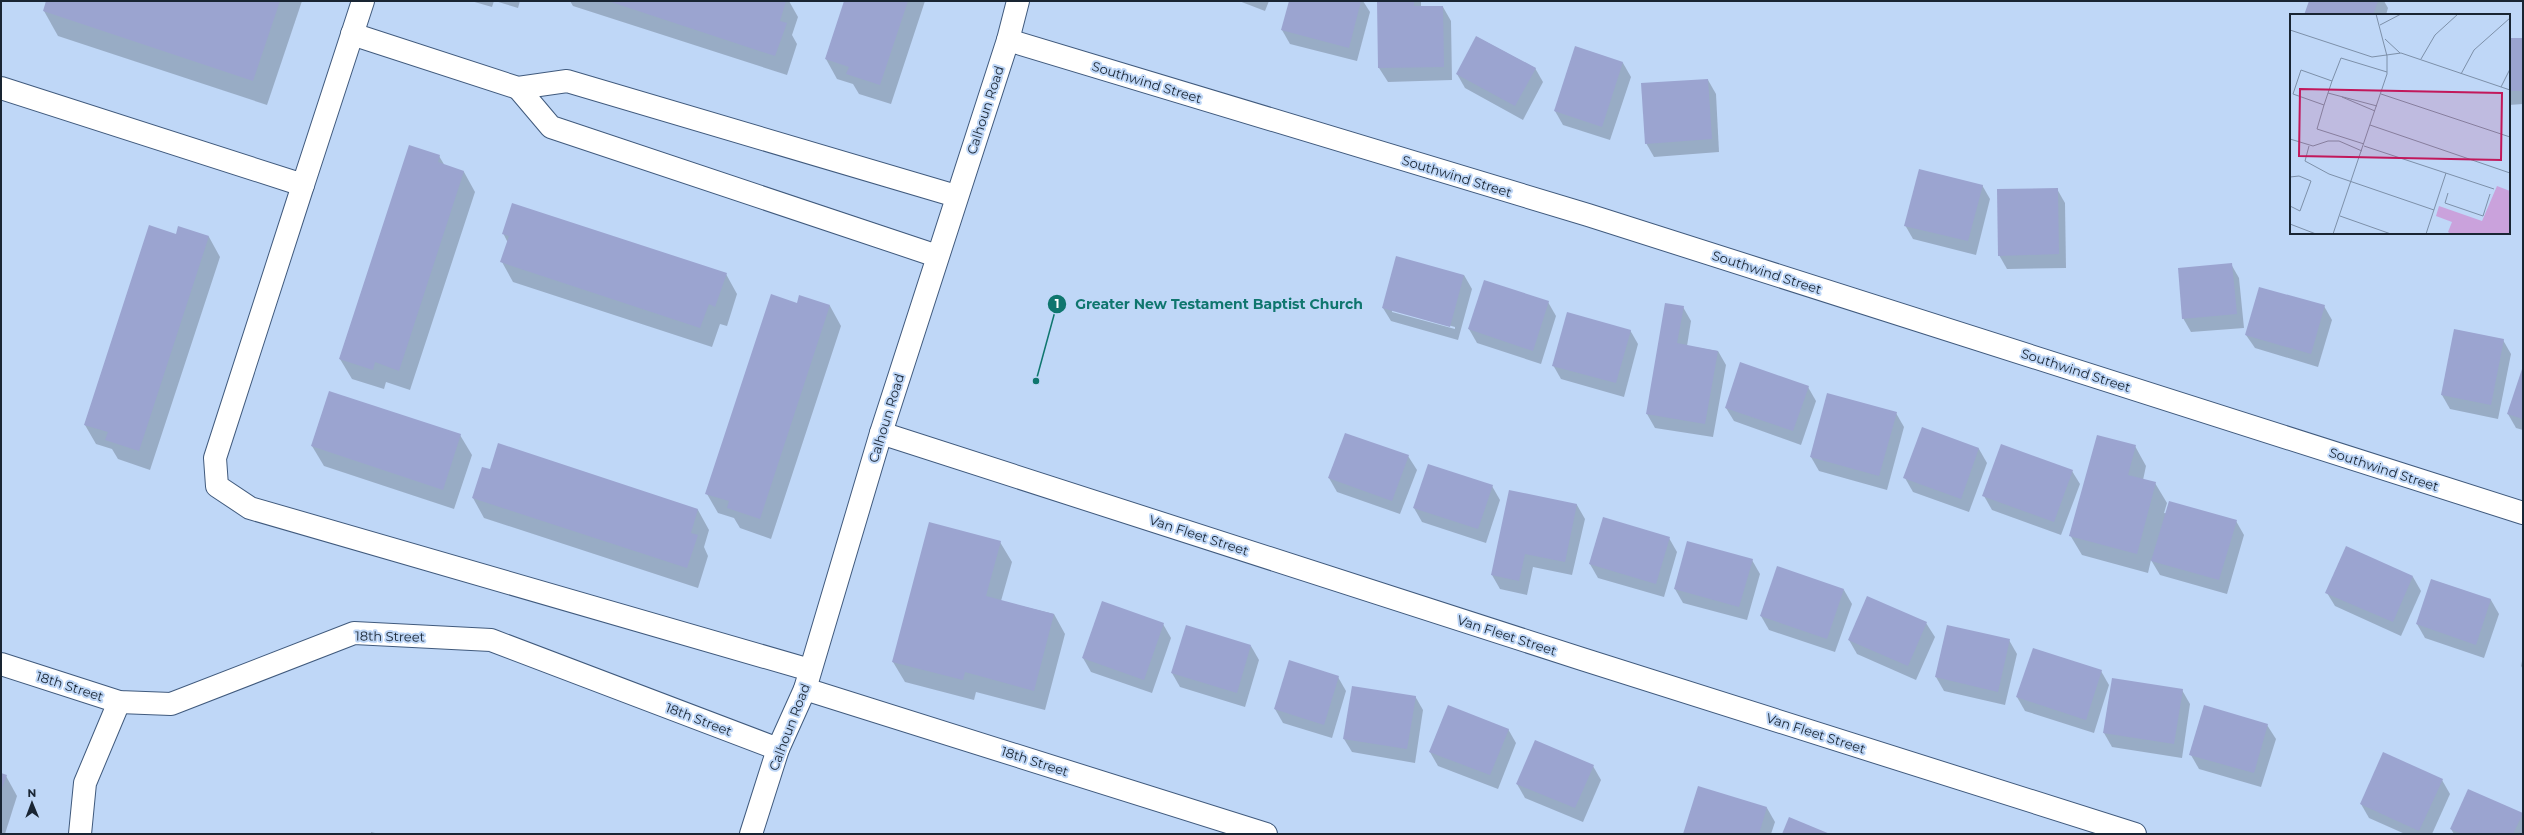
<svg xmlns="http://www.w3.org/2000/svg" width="2524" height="835" viewBox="0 0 2524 835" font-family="Montserrat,sans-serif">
  <rect width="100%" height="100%" fill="#bfd7f7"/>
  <g fill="#0003" fill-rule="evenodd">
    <path d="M47,1H302L267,105L58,36L44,11Z"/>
    <path d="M471,1H494L492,7Z"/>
    <path d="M495,1H520L518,8Z"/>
    <path d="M570,1H789L798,17L792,35L797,44L787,75L573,6Z"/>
    <path d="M845,1H925L891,104L859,94L853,84L837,79L826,59Z"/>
    <path d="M1239,1H1269L1265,11Z"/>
    <path d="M1290,1H1363L1370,12L1357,61L1290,44L1282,30Z"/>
    <path d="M1378,1H1421V7H1443L1451,21L1452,80L1388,82L1379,68Z"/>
    <path d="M2310,1H2384L2388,8L2386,15H2305Z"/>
    <path d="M1477,37L1535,68L1543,82L1523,120L1465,88L1457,74Z"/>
    <path d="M2509,39H2523V104L2509,105Z"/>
    <path d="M1576,47L1623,63L1631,77L1610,140L1563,125L1555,111Z"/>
    <path d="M1708,80L1716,94L1719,152L1654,157L1646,143Z"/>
    <path d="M439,156L445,166L464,172L475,192L410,390L386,382L384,389L352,379L340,359Z"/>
    <path d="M1982,185L1990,199L1976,255L1913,239L1905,225Z"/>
    <path d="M2057,189L2065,203L2066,268L2007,269L1999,255Z"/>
    <path d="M503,233L726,274L737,294L727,326L720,324L712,347L513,282L502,262L508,243Z"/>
    <path d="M176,235L209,237L220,257L150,470L118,459L112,449L96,444L85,425Z"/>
    <path d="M2231,264L2239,278L2244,328L2191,332L2183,318Z"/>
    <path d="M1464,275L1472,289L1458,340L1391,321L1383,308ZM1392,310L1455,327V329L1392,312Z"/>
    <path d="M1548,302L1556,316L1541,364L1477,343L1469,329Z"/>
    <path d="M797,304L830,306L841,326L771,539L740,528L734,518L718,513L707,494Z"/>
    <path d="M2324,306L2332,320L2318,367L2255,348L2246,335Z"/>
    <path d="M1683,307L1691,321L1687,346L1718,351L1726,365L1713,437L1655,428L1647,414Z"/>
    <path d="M1630,330L1638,344L1624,397L1561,379L1553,365Z"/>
    <path d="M2503,340L2511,354L2498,419L2450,409L2442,395Z"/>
    <path d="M2523,370V430L2516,428L2508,414Z"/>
    <path d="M1808,387L1816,401L1801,445L1734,421L1726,408Z"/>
    <path d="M1828,394L1896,413L1904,427L1887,490L1819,471L1811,457Z"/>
    <path d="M1923,429L1979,449L1987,463L1969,512L1913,492L1905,478Z"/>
    <path d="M460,435L472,455L454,509L324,466L312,446Z"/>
    <path d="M2135,446L2146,466L2143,480L2155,483L2167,503L2164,513L2236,521L2244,535L2227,594L2160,575L2151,560L2148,573L2082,555L2070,535Z"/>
    <path d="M1408,456L1417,470L1400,514L1337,492L1329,478Z"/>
    <path d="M2072,471L2080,484L2061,535L1992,510L1984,496Z"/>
    <path d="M1492,486L1500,500L1486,543L1422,522L1414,508Z"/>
    <path d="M1510,491L1577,505L1585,519L1572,575L1533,567L1527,595L1500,589L1492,575Z"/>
    <path d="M473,498L698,510L709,530L704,547L708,556L698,588L484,518Z"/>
    <path d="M1669,538L1677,552L1664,597L1598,578L1590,564Z"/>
    <path d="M1000,542L1012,562L1001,601L1054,614L1065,634L1045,710L976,692L974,700L905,682L893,662Z"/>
    <path d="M1752,560L1760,574L1747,620L1683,603L1675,589Z"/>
    <path d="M2413,577L2421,591L2401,636L2335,606L2327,593Z"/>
    <path d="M2432,580L2491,600L2499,614L2484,658L2425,638L2417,624Z"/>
    <path d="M1844,590L1852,604L1835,652L1769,630L1761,616Z"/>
    <path d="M1867,598L1926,623L1935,637L1916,680L1857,654L1849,640Z"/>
    <path d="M1163,624L1171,638L1152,693L1091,672L1083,658Z"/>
    <path d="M1948,626L2009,640L2017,654L2005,705L1944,691L1936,677Z"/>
    <path d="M1251,646L1259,660L1245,707L1180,687L1172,673Z"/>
    <path d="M2523,656V669L2521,666Z"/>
    <path d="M2101,671L2109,685L2094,733L2025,711L2017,697Z"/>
    <path d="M1338,677L1346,691L1332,738L1283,723L1275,709Z"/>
    <path d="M2182,690L2190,704L2182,758L2112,747L2104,733Z"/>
    <path d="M1415,696L1423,710L1415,763L1352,752L1344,739Z"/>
    <path d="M2267,725L2276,739L2261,787L2199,769L2191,755Z"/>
    <path d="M1508,729L1516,743L1498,789L1438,766L1430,752Z"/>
    <path d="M1593,766L1601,780L1583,822L1525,798L1517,784Z"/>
    <path d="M1,774L6,776L17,796L5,834H1Z"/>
    <path d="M2442,780L2450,794L2432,834H2405L2369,818L2361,804Z"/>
    <path d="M1767,808L1775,822L1771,834H1685Z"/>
    <path d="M2522,813L2523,834H2454L2451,829Z"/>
    <path d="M371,832L379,834H371Z"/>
  </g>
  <g fill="#9ba4d0">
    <path d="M46,1H280L253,81L43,11Z"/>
    <path d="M608,1H786L780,21L787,23L775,56Z"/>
    <path d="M844,1H908L880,85L846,74L849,67L825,59Z"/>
    <path d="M1289,1H1361L1349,48L1281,30Z"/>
    <path d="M1377,1H1414V6H1443L1444,67L1378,68Z"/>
    <path d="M2309,1H2378L2373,15H2304Z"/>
    <path d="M1476,36L1536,68L1515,106L1456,74Z"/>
    <rect x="2509" y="38" width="14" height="53"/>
    <path d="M1575,46L1623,62L1602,127L1554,111Z"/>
    <path d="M1708,79L1712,139L1645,144L1641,83Z"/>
    <path d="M409,145L440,155L438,162L464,171L399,371L375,362L373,370L339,359Z"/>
    <path d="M1919,169L1983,185L1968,241L1904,226Z"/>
    <path d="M2058,188L2059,254L1998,256L1997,189Z"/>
    <path d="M512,203L727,273L715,307L709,304L700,328L500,262L509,236L502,234Z"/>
    <path d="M149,225L176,234L178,226L209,236L139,451L105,440L108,432L84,425Z"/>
    <path d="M1396,256L1464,275L1450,327L1382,308Z"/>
    <path d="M2232,263L2237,314L2182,319L2178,268Z"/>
    <path d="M1484,280L1549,301L1533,351L1468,329Z"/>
    <path d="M2259,287L2325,305L2311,354L2245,335Z"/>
    <path d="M771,294L797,303L799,295L830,305L760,519L727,508L729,501L705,494Z"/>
    <path d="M1665,303L1684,306L1677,343L1718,351L1705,424L1646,414Z"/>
    <path d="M1567,312L1631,330L1616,383L1552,366Z"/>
    <path d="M2454,329L2504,339L2491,405L2441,395Z"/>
    <path d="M1740,362L1809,386L1793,431L1725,408Z"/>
    <path d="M2523,366V419L2507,414Z"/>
    <path d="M329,391L461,434L443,490L311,446Z"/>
    <path d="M1827,393L1897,412L1879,476L1810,457Z"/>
    <path d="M1922,427L1979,448L1961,499L1903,478Z"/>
    <path d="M1345,433L1409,455L1392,501L1328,478Z"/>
    <path d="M2097,435L2136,445L2128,475L2156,482L2137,554L2069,536Z"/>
    <path d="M498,443L698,509L691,533L698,535L687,568L472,498L482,467L490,469Z"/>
    <path d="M2001,444L2073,470L2054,522L1982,496Z"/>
    <path d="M1428,464L1493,485L1478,529L1413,508Z"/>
    <path d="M1509,490L1577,504L1565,562L1525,554L1519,581L1491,575Z"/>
    <path d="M2169,501L2237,520L2219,580L2151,561Z"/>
    <path d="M1603,517L1670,537L1656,584L1589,564Z"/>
    <path d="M929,522L1001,541L986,596L1054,614L1034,691L965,672L963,680L892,662Z"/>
    <path d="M1687,541L1753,559L1739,607L1674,589Z"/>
    <path d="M2346,546L2413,576L2393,622L2325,593Z"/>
    <path d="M1777,566L1844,589L1827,639L1760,616Z"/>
    <path d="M2431,579L2491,599L2476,645L2416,624Z"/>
    <path d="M1867,596L1927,622L1908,666L1848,640Z"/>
    <path d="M1102,601L1164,623L1144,680L1082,658Z"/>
    <path d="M1186,625L1251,645L1237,693L1171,673Z"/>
    <path d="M1947,625L2010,639L1998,692L1935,677Z"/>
    <path d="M2033,648L2102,670L2086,720L2016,697Z"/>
    <path d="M1289,660L1339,676L1324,725L1274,709Z"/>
    <path d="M2112,678L2183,689L2174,744L2103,733Z"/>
    <path d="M1352,686L1416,696L1407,749L1343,739Z"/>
    <path d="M1448,705L1509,729L1490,775L1429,752Z"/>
    <path d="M2204,705L2268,724L2254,773L2189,755Z"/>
    <path d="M1535,740L1594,765L1575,808L1516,784Z"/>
    <path d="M2383,752L2443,779L2419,831L2360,804Z"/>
    <path d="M1,773L7,775L1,791Z"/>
    <path d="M1698,786L1767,807L1759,834H1683Z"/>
    <path d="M2468,789L2523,813L2513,834H2462L2450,829Z"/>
    <path d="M1789,817L1830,834H1782Z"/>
  </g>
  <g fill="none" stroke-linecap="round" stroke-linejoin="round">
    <g stroke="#405a7d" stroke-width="24">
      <g id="minor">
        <path d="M352,34L518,88L567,81L956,196"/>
        <path d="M1008,40L1588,215L2523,513"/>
        <path d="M1,88L303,185L363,1"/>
        <path d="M518,88L551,127L937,256"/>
        <path d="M303,185L215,458L217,486L250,508L810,670"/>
        <path d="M881,433L1582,659L2135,834"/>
        <path d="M1,664L119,702L171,704L354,633L491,640L778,749"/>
        <path d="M805,689L1266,834"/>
        <path d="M80,834L85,783L119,702"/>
        <path d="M751,834L778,749L805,689L881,433L1008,40L1018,1"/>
      </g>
    </g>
    <use href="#minor" stroke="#fff" stroke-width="22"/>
  </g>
  <g text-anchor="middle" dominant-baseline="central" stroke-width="4" stroke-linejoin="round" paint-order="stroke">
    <g font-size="13" fill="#192533" stroke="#bfd7f7">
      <text transform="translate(1147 82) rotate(17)">Southwind Street</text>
      <text transform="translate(985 110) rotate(-72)">Calhoun Road</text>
      <text transform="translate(1457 176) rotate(17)">Southwind Street</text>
      <text transform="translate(1767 272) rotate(18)">Southwind Street</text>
      <text transform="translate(2076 370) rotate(18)">Southwind Street</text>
      <text transform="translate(886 418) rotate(-73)">Calhoun Road</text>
      <text transform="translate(2384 469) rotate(18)">Southwind Street</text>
      <text transform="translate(1199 535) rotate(18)">Van Fleet Street</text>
      <text transform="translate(1507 635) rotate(18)">Van Fleet Street</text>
      <text transform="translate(390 636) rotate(1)">18th Street</text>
      <text transform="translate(70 686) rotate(18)">18th Street</text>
      <text transform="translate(699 719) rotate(21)">18th Street</text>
      <text transform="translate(789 727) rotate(-69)">Calhoun Road</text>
      <text transform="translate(1816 733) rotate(18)">Van Fleet Street</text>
      <text transform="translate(1035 761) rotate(18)">18th Street</text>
    </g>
  </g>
  <g transform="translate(2290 14)">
    <rect width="220" height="220" fill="#bfd7f7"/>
    <path d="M207,172L220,177V220H161L158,218L162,208L146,202L149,192L192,207Z" fill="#caa2dc"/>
    <path fill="none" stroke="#7d90a9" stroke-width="1" d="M90,11L111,0M0,16L82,43L111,39L220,76M95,25L110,39M131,45L145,21L168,0M11,56L42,67L34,91L3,80ZM171,60L184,36L220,4M42,67L51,44L97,58M211,73L220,55M38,79L87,92M91,80L220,123M52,83L85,97M34,91L27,115L74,130M80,111L220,159M0,125L23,132L38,127H49L72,137M19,132L15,147L39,160L144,196M74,132L204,175M0,163L9,162L21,167L10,197L0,192M158,179L155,189L193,202L200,180M50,202L101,220M0,210L26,220M43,220L97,60V42L86,0M136,220L156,159"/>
    <path fill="#c2185b" fill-opacity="0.15" stroke="#c2185b" stroke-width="2" d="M10,75L212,79L211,146L9,142Z"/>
    <rect width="220" height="220" fill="none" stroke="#192533" stroke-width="2"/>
  </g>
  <path fill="none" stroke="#0f766e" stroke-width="1.5" d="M1036 381L1057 304"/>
  <g fill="#0f766e" stroke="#bfd7f7" stroke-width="1.5">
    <circle cx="1036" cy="381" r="4"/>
    <circle cx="1057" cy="304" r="10"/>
  </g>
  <g font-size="12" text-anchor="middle" font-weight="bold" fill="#fff">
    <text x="1057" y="308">1</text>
  </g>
  <g font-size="14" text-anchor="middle" font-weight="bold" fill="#0f766e" stroke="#bfd7f7" stroke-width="4" stroke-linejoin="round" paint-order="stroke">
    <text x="1219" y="309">Greater New Testament Baptist Church</text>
  </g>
  <rect width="2524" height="835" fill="none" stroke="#192533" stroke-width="4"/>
  <g transform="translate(32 803) rotate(359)" stroke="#bfd7f7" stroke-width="3" paint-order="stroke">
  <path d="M0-3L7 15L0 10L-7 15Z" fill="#192533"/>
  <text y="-6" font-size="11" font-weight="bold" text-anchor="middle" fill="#192533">N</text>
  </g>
</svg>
